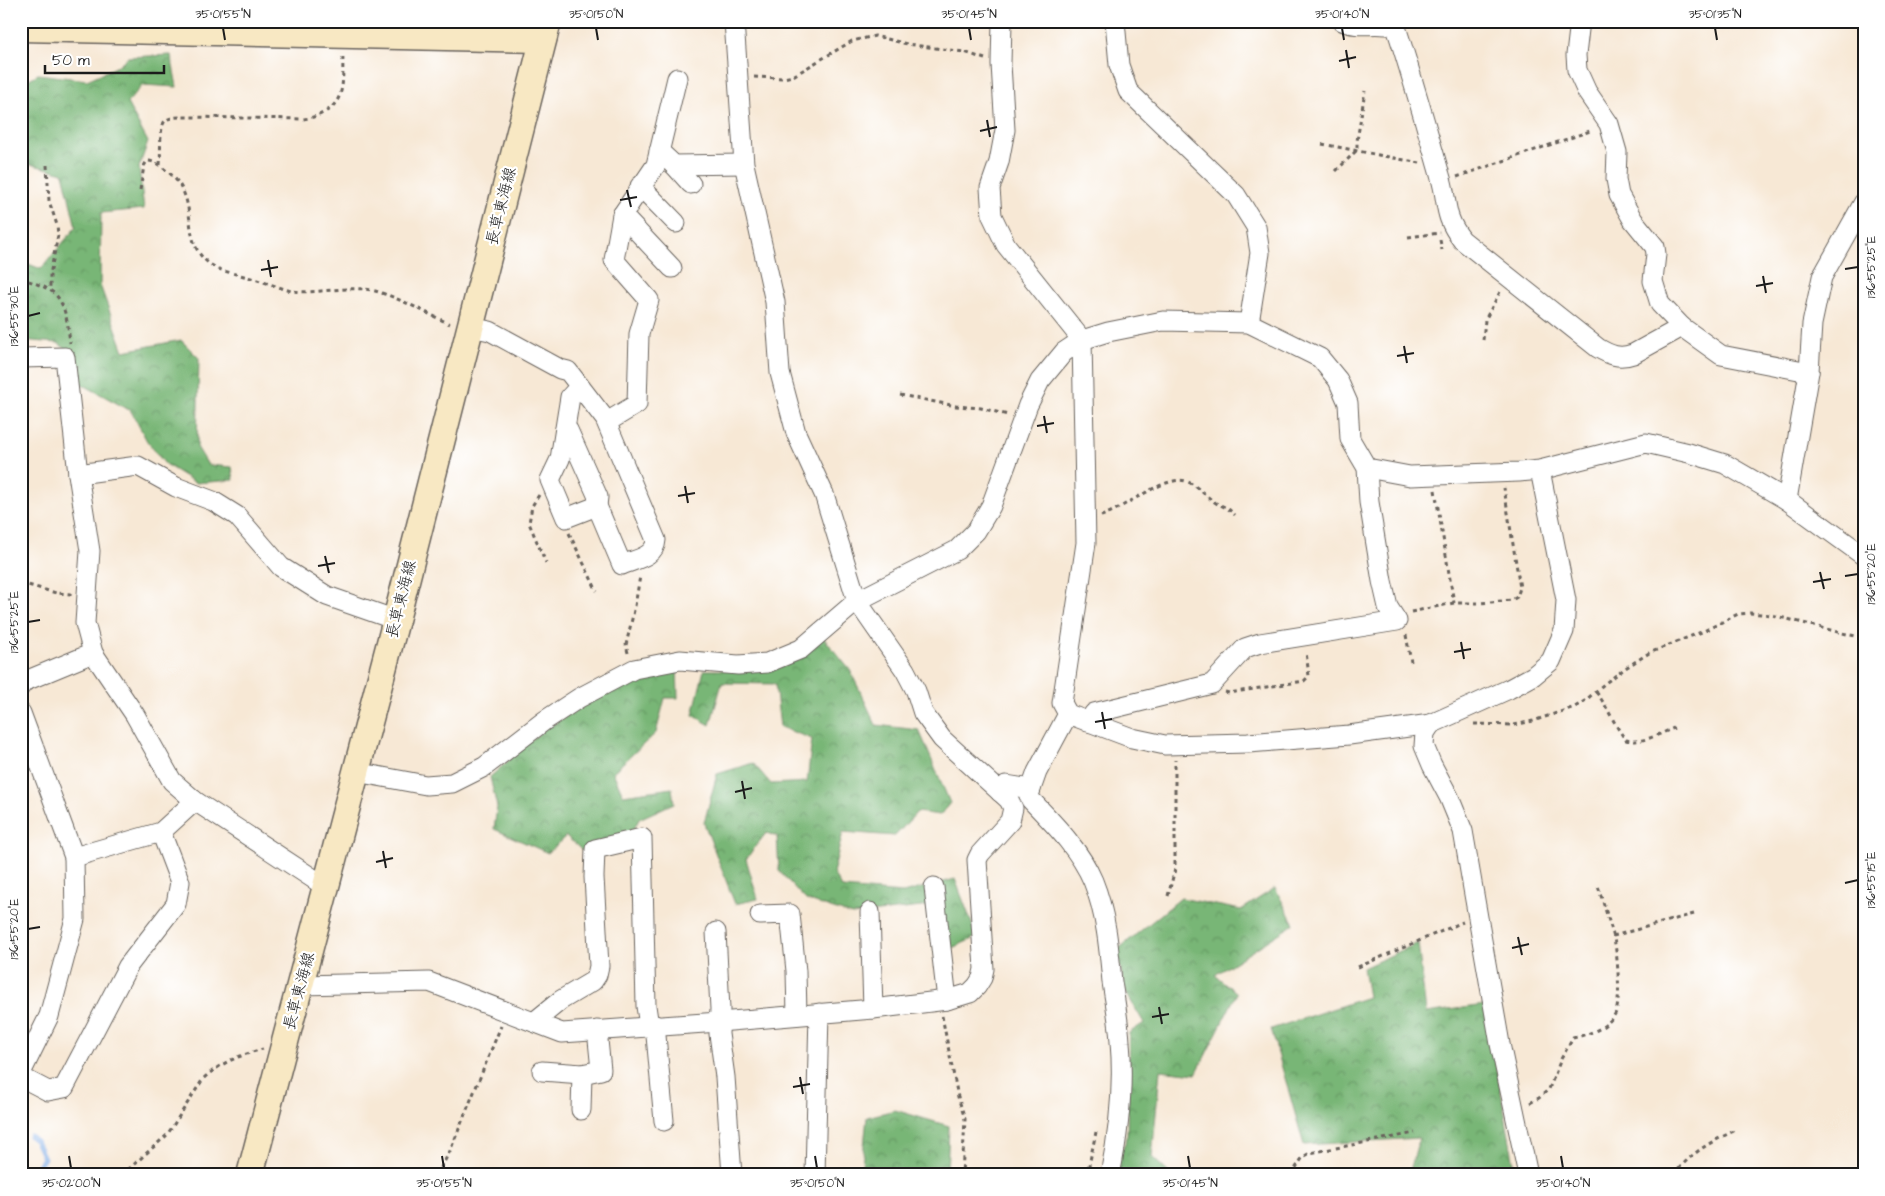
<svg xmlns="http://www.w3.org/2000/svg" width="1885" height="1196" viewBox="0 0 1885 1196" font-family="'Architects Daughter','Klee One',sans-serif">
  <defs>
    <pattern id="forest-crowns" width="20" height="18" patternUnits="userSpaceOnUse" patternTransform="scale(1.25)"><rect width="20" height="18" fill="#78b676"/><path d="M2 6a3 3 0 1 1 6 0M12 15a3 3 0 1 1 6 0" fill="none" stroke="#629360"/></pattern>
  </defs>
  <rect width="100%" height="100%" fill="#fff"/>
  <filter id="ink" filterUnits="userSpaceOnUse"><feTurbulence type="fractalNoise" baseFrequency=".02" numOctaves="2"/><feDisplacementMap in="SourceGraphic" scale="10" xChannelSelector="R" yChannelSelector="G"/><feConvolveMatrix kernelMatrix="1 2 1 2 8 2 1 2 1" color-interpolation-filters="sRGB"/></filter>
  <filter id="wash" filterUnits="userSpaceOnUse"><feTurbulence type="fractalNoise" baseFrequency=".0096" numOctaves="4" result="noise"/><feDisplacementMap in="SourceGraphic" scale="20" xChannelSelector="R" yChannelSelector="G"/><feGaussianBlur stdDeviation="1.12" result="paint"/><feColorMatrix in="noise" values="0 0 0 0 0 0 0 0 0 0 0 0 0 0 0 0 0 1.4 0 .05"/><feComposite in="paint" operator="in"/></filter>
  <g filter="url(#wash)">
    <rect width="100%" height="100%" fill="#f7e8d5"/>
    <g fill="url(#forest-crowns)" stroke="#4a6949">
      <path d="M171,55L177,87L143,85L127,103L148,142L139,167L144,209L101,213L100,285L124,351L181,340L199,358L197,447L208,465L232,467L234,480L196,483L165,464L147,441L131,411L80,383L75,356L58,343L21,340V261L41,269L76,227L63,173L30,164L21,173V84L38,74L87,80L116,67L128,57Z"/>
      <path d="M822,636L850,670L876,725L919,730L950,803L940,815L917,812L895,836L843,832L833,873L842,888L903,893L955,879L977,937L936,955L930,906L852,915L806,900L779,871L777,836L766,833L746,859L758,899L735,904L704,823L717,774L753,763L771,784L807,782L812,739L780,727L775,684L722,683L710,725L693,715L704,670H763Z"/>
      <path d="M677,665L678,698H665L656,733L613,772L623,795L672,788L674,803L639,819L632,833L587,855L566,836L548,853L494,829L497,807L490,777L543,730L634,676Z"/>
      <path d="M1275,888L1294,924L1215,975L1237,993L1196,1074L1160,1070L1152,1157L1171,1175H1111L1127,1138L1129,1033L1144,1023L1125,991L1117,950L1181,898L1241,910Z"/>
      <path d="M1418,943L1426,1013L1485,1005L1516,1175H1409L1419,1138L1304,1145L1271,1029L1368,997L1363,968Z"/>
      <path d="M895,1110L949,1126L947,1175H861L867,1117Z"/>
    </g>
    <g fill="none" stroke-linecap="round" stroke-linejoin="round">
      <path stroke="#78a7e2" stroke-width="5" d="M30,1136L36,1141L44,1158L32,1175"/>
    </g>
  </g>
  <g filter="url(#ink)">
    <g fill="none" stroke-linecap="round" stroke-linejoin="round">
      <g stroke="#69635d" stroke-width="21">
        <g id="street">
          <path d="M1002,21L1001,64L1005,130L999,162L990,188L992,216L1006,245L1082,340L1086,543L1062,703L1068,714L1132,738L1165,745L1248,743L1349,735L1431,724"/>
          <path d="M1115,21L1119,65L1128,91L1236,195L1256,227L1260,253L1249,323"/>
          <path d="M1342,21C1359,29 1378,21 1396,27C1412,76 1426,126 1440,175C1449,203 1442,214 1462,240L1598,348C1610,355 1619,359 1633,354L1682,327"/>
          <path d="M1580,21L1576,55L1577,70L1587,92L1609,124L1617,152L1616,179L1619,195L1633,220L1655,247L1656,254L1653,281L1660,304L1682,327L1721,355L1809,372"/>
          <path d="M659,151L674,165L744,164"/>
          <path d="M674,165L691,184"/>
          <path d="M640,186L676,223"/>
          <path d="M622,215L672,268"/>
          <path d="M470,327L490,331L560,369L568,371L605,419L656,540C655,557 636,559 622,565L597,506L566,518L550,480L560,459L570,397L580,386"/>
          <path d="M21,358L65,357L78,474L90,551L85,623L93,653L135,715L172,781L195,801L326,887"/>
          <path d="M607,422L637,404L639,334L649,300L614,260L622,215L656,165L677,78"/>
          <path d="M565,429L568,430L598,497L597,506"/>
          <path d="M1367,468L1410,476L1519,472L1540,470L1646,443L1689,453L1725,464L1787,500L1864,556"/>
          <path d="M78,474L138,466L176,487L213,501L237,516L281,567L327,596L396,620"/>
          <path d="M1787,500L1809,372L1812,324L1822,277L1864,202"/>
          <path d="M21,686L23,682L93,653"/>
          <path d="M21,713L74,857L75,919L49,1016L21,1073"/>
          <path d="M356,772L426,785L452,783L484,767L544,721L579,698L634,669L680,660L738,665L767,663L801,649L857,601L957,550L976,531L991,506L1028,405L1040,381L1064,352L1082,340L1108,332L1163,321L1249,323L1320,358L1338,380L1348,403L1350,439L1367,468L1369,502L1382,581L1388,607L1397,621L1260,643L1245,648L1212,684L1094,713L1088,722"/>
          <path d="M1031,789L1029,796L1031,800C1054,824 1080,850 1093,881C1106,913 1109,948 1112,982C1115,1002 1119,1022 1120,1042C1124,1087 1119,1131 1110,1175"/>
          <path d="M1000,792L1006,785L1031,789L1037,772L1068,714"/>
          <path d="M74,857L161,832L195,801"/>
          <path d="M934,887L947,1000"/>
          <path d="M870,912L873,1009"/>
          <path d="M760,915L790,914L796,971L797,1015"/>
          <path d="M716,932L720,1009L719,1034L725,1077L732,1175"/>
          <path d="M301,985L429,982L562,1033L719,1022L873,1009L947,1000L970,993L977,986L982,978L984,969L977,860L980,854L1010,821L1013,808L1009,800L942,739L923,713L916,691L905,670L857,601L824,494L796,433L780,373L775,302L744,164L734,21"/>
          <path d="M534,1022L561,1000L593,981L597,975L599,966L594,877L595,849L642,838L646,1006L649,1026"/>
          <path d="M655,1025L664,1121"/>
          <path d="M542,1071L582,1074L601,1070L597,1030"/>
          <path d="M21,1077L48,1091L64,1088L128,966L176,904L180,882L161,832"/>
          <path d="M581,1110L582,1074"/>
          <path d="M815,1175L819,1013"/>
          <path d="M1528,1175L1500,1044L1463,831L1449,797L1432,765L1424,746L1425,733L1431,724L1509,689L1533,676L1551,661L1564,631L1566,600L1540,470"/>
        </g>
      </g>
      <g stroke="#69635d" stroke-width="29">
        <g id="secondary">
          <path d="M21,28L543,39"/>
          <path d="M250,1175L396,620L548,21"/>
        </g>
      </g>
      <g stroke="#69635d" stroke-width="3" stroke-dasharray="4 4" stroke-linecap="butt">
        <path d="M754,77L783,78L793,76L852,41L875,36L907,44L964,52L985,59"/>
        <path d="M1322,144L1420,163"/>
        <path d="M47,165L49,201L57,225L58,235L50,275V290"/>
        <path d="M160,165C161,156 159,127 165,121C171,116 182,117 189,117L303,119C312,118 317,116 325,112C347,99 342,77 343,55"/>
        <path d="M1336,171L1357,150V141L1365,91"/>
        <path d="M1457,177L1593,130"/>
        <path d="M140,190L144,166L147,161C155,161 161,166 167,171C201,198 180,236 205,260C217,272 235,273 251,278C264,282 278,287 291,291C316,294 340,287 365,289C387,291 428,314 450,324"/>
        <path d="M1408,237L1440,233"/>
        <path d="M1440,240L1442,250"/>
        <path d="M21,278C31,282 42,285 51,291C66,300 68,327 70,343"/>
        <path d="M1483,340L1485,320L1501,290"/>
        <path d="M900,395L956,406L981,408L1008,415"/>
        <path d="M1435,490L1454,603"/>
        <path d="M539,495L532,506L529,523L546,563"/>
        <path d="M1101,516C1122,510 1168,472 1188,482C1199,487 1206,497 1216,503C1225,508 1226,506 1235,515"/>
        <path d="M569,533L597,591"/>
        <path d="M21,583L56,593L72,594"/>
        <path d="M1411,612L1454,603H1480L1512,600L1517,597L1520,588L1504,488"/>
        <path d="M1406,635L1411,662"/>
        <path d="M628,653L626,645L635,606L640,576"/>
        <path d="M1225,692L1229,693L1304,681L1309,676L1306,652"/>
        <path d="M1596,692C1608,707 1614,725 1626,740C1642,744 1659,734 1674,728"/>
        <path d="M1474,724L1514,725L1533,721L1575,707L1586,700L1604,684L1627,667L1649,653L1704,631L1738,614L1750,613L1772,615L1838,632L1864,638"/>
        <path d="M1168,896L1175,869V760"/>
        <path d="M1613,936L1694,914"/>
        <path d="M1358,967L1463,922"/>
        <path d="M942,1016L958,1097L965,1119L962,1175"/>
        <path d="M1530,1103L1539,1098L1549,1089L1561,1059L1573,1038C1589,1034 1606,1029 1615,1014C1622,1001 1617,949 1613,934C1608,918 1603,902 1598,886"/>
        <path d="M122,1175L167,1135L203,1079C220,1063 240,1055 263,1049"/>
        <path d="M437,1175L450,1151L501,1026"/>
        <path d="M1087,1175L1096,1132"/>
        <path d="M1291,1175L1303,1157L1310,1153L1415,1133"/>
        <path d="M1673,1175C1695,1150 1707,1144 1736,1130"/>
      </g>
      <use href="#street" stroke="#fff" stroke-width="19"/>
      <use href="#secondary" stroke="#f8e8c3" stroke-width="26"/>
    </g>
  </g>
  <path fill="none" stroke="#1c1c1c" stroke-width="2" d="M223,28L225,40M596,28L598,40M969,28L971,40M1342,28L1344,40M1715,28L1717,40M1346,50L1349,68M1339,61L1356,57M987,120L990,137M980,131L997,127M627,190L631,207M620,200L637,197M268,260L271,277M1845,269L1858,267M261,270L278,267M1763,276L1766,293M1756,286L1773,283M28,316L40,313M1404,346L1407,363M1397,356L1414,353M1044,416L1047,433M1037,426L1054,423M685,486L688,503M678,496L695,493M325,556L329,573M318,566L335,563M1820,572L1824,589M1845,576L1858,574M1813,582L1831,579M28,622L40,620M1461,642L1464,659M1454,652L1471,649M1102,712L1105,729M1095,722L1112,719M742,781L745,799M735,792L752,788M383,851L386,868M376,862L393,858M1845,883L1858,880M28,929L40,927M1518,937L1522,955M1512,948L1529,944M1159,1007L1162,1024M1152,1017L1169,1014M800,1077L803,1094M793,1087L810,1084M69,1156L71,1168M442,1156L444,1168M815,1156L817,1168M1188,1156L1190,1168M1561,1156L1563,1168"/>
  <g text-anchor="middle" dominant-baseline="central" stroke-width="4.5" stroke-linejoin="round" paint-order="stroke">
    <g font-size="16" fill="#1c1c1c" stroke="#fff">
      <text transform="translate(501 206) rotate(-76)">長草東海線</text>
      <text transform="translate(401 599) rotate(-76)">長草東海線</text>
      <text transform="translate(299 991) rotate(-75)">長草東海線</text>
    </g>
  </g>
  <rect width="1885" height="1196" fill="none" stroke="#fff" stroke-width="55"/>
  <path d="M45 65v8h119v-8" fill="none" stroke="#1c1c1c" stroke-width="2.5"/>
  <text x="52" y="65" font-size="15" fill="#1c1c1c" stroke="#ffffff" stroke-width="4" paint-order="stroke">50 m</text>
  <rect x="28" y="28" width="1830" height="1140" fill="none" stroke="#1c1c1c" stroke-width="2"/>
  <g font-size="12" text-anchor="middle" fill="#1c1c1c">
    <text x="223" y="18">35°01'55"N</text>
    <text x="596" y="18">35°01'50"N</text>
    <text x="969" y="18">35°01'45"N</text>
    <text x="1342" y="18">35°01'40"N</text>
    <text x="1715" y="18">35°01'35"N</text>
    <text transform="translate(1871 267) rotate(-90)" y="4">136°55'25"E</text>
    <text transform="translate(14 316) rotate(-90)" y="4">136°55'30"E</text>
    <text transform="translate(1871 574) rotate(-90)" y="4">136°55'20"E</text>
    <text transform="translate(14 622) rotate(-90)" y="4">136°55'25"E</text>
    <text transform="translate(1871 880) rotate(-90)" y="4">136°55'15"E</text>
    <text transform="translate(14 929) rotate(-90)" y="4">136°55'20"E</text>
    <text x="71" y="1187">35°02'00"N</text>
    <text x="444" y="1187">35°01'55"N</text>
    <text x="817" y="1187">35°01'50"N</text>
    <text x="1190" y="1187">35°01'45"N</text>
    <text x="1563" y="1187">35°01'40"N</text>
  </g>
</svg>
